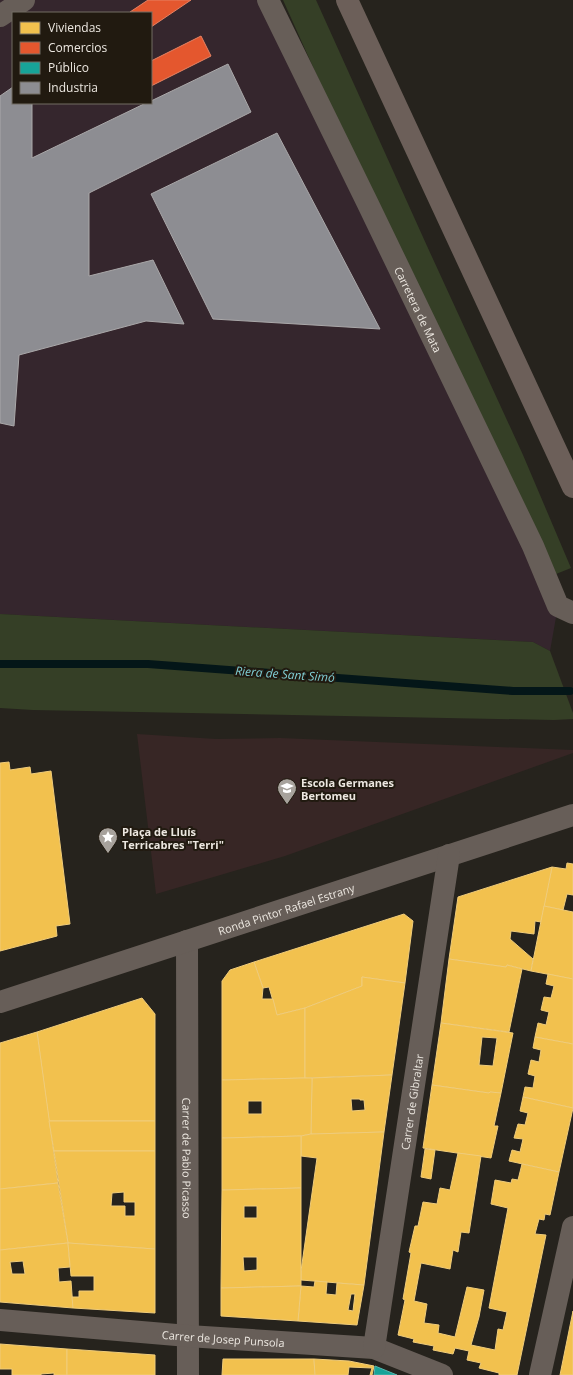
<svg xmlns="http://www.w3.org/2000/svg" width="573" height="1375" viewBox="0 0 573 1375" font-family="'Open Sans',sans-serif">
  <rect width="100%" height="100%" fill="#26231d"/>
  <path fill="#35262d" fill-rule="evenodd" d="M0,0H268L558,606L550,651L533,642L0,614ZM13,13H151V103H13Z"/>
  <path fill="#372625" d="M137,734L216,739L280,738L573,750V753L285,856L156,894Z"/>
  <g fill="#353f26">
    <path d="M283,0H316L427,246L523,455L571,568L556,574L348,145Z"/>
    <path d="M0,614L533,642L550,651L573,713V719L554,720L33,710L0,708Z"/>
  </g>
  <g fill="#f2c14e" stroke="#f0cc7a" fill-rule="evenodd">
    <path d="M9,762L10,770L30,767L31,774L51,771L70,924L56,926L57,936L0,951V763Z"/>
    <path d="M567,863L573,864V895L567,894L563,910L544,906L552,867L566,869Z"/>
    <path d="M552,867L541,922L535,921L534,934L511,931L510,939L533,959L531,971L507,965L506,967L449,959L458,897Z"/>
    <path d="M544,906L573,912V979L531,971Z"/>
    <path d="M404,914L413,921L405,983L362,977V986L305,1008L277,1015L269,987L263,988L254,962Z"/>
    <path d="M449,959L506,967L507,965L522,969L509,1032L441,1023Z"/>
    <path d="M254,962L263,988L262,999H273L277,1015L305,1008V1078L222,1080V981L230,970Z"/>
    <path d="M548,974L573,979V1044L535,1037L538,1023L546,1025L549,1012L541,1010L544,997L551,998L554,986L546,984Z"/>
    <path d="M362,977L405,983L392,1075L305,1078V1008L362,986Z"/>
    <path d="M142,998L155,1014V1121H49L37,1032Z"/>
    <path d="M441,1023L513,1033L501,1093L490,1092L489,1093L432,1085ZM482,1037L497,1038L493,1066L479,1065Z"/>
    <path d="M37,1032L58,1183L0,1189V1043Z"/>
    <path d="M535,1037L573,1044V1108L523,1097L525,1087L533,1088L535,1076L528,1074L531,1060L539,1062L541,1050L533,1048Z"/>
    <path d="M392,1075L384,1132L311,1134L312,1078ZM351,1099H360V1100H364L365,1110L352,1111Z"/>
    <path d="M305,1078H312L311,1134L301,1136L222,1138V1080ZM248,1101H262V1114H248Z"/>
    <path d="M432,1085L489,1093L490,1092L501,1093L494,1126H498L491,1158L423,1148Z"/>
    <path d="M523,1097L573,1108L559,1172L509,1161L512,1150L520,1152L523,1139L514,1138L518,1124L525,1125L528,1113L520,1111Z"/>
    <path d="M49,1121H155V1151H54Z"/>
    <path d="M384,1132L364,1285L301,1280V1271L317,1158L301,1156V1136L311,1134Z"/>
    <path d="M301,1136V1188L222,1190V1138Z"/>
    <path d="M425,1149L435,1150L431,1179L421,1177Z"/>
    <path d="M54,1151H155V1249L68,1243ZM124,1192V1202H135V1216H125V1206H111L112,1193Z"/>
    <path d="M458,1153L481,1156L469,1233L461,1232L458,1252L453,1250L450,1269L421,1263L414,1301L427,1304L424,1323L439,1325L438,1333L455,1337L467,1287L484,1290L479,1317L471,1345L495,1350L498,1329L503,1330L507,1312L489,1308L508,1208L491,1204L495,1180L511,1183L512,1179L518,1180L522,1164L559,1172L550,1215L545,1214L544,1220L539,1219L535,1234L546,1235L517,1375H499V1373L479,1368L481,1363L467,1360L469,1351L455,1348L453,1354L433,1350L434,1346L413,1342L414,1339L398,1335L405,1300L403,1299L411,1253L409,1252L415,1226H418L423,1202L437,1204L440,1188L450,1190Z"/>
    <path d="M58,1183L68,1243L0,1250V1189Z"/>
    <path d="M301,1188V1286L221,1288L222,1190ZM244,1206H257V1218H244ZM243,1257H257V1270L244,1271Z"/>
    <path d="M68,1243L70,1267L58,1268L59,1282L71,1281L73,1308L0,1302V1250ZM23,1261L25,1274H12L10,1262Z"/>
    <path d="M68,1243L155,1249V1313L73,1308L72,1297H79V1291H94V1276H71Z"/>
    <path d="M315,1281L327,1282L326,1294L336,1295L337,1283L364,1285L357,1325L298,1321L301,1286L314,1287ZM351,1294H355L353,1311L348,1310Z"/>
    <path d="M301,1286L298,1321L221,1316V1288Z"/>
    <path d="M573,1311V1375H560Z"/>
    <path d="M0,1344L67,1349V1375H54V1373L41,1374V1375H12V1369H0Z"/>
    <path d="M67,1349L155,1355V1375H67Z"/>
    <path d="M223,1359H314L315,1375H222Z"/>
    <path d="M314,1359L349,1361L374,1366L372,1375H370L372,1368L349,1367L348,1375H315Z"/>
  </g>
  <g fill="#e4572e" stroke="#e68263">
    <path d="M148,0H191L151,27V13L130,12Z"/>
    <path d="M201,36L211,56L151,86V61Z"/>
  </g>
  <path fill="#17a398" stroke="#57b7ae" d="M375,1366L397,1375H374Z"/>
  <g fill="#8d8d92" stroke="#aaa8a9">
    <path d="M228,64L251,112L89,193V276L153,260L184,324L146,321L19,355L14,426L0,423V96L13,87V103H32V158L146,103H151V101Z"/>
    <path d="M277,133L380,329L213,319L151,194Z"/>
  </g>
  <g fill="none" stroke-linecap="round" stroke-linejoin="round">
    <path stroke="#041618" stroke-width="8" d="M0,664H148L513,691H570"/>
    <g stroke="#675e58" stroke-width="22">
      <path id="s1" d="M268,0L367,202L533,546L558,606L573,613"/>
      <path d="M0,16L24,0"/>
      <path id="s2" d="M187,941L188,1375"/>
      <path id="s3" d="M0,1002L573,815"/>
      <path id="s4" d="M0,1320L188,1336L374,1348L442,1375"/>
      <path id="s5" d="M374,1348L449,855"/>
      <path d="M540,1375L573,1227"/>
    </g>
    <path stroke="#6c5f59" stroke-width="22" d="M347,0L573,487"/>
  </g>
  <defs>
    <g id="school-pin" transform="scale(1)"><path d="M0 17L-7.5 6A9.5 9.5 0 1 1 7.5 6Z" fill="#a7a29c" stroke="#211a10"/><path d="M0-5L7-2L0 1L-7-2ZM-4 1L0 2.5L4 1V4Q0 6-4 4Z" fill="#fff"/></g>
    <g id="sight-pin" transform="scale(1)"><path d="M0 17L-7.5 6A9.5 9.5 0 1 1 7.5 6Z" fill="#a7a29c" stroke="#211a10"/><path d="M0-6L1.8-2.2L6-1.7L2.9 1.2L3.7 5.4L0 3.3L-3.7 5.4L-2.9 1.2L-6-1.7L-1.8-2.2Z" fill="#fff"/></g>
  </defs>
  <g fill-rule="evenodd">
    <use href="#school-pin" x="287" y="788"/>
    <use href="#sight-pin" x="108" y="837"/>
  </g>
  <g text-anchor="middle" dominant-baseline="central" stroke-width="4" stroke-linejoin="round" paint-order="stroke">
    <g font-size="11" fill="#ece7e0" stroke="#211a10">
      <text stroke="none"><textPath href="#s1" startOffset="344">Carretera de Mata</textPath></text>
      <text stroke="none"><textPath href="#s3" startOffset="301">Ronda Pintor Rafael Estrany</textPath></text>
      <text stroke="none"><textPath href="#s5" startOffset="249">Carrer de Gibraltar</textPath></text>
      <text stroke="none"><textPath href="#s2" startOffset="217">Carrer de Pablo Picasso</textPath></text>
      <text stroke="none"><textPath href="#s4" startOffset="224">Carrer de Josep Punsola</textPath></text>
    </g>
    <g font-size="11" font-weight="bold" fill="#ece7e0" stroke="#211a10" text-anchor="start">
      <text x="301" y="782">Escola Germanes<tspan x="301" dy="13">Bertomeu</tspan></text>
      <text x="122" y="831">Plaça de Lluís<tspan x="122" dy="13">Terricabres "Terri"</tspan></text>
    </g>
    <g font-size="12" font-style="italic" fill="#80cfd6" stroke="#211a10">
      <text transform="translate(285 674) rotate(4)">Riera de Sant Simó</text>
    </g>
  </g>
  <rect x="12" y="12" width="140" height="92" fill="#211a10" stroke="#726c63"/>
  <rect x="20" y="22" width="20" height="12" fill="#f2c14e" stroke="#726c63"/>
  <text x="48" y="32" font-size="12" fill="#ece7e0">Viviendas</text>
  <rect x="20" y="42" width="20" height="12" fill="#e4572e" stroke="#726c63"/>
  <text x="48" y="52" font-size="12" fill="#ece7e0">Comercios</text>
  <rect x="20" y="62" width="20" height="12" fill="#17a398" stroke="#726c63"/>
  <text x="48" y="72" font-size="12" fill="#ece7e0">Público</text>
  <rect x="20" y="82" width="20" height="12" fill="#8d8d92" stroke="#726c63"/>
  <text x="48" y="92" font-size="12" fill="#ece7e0">Industria</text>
</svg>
